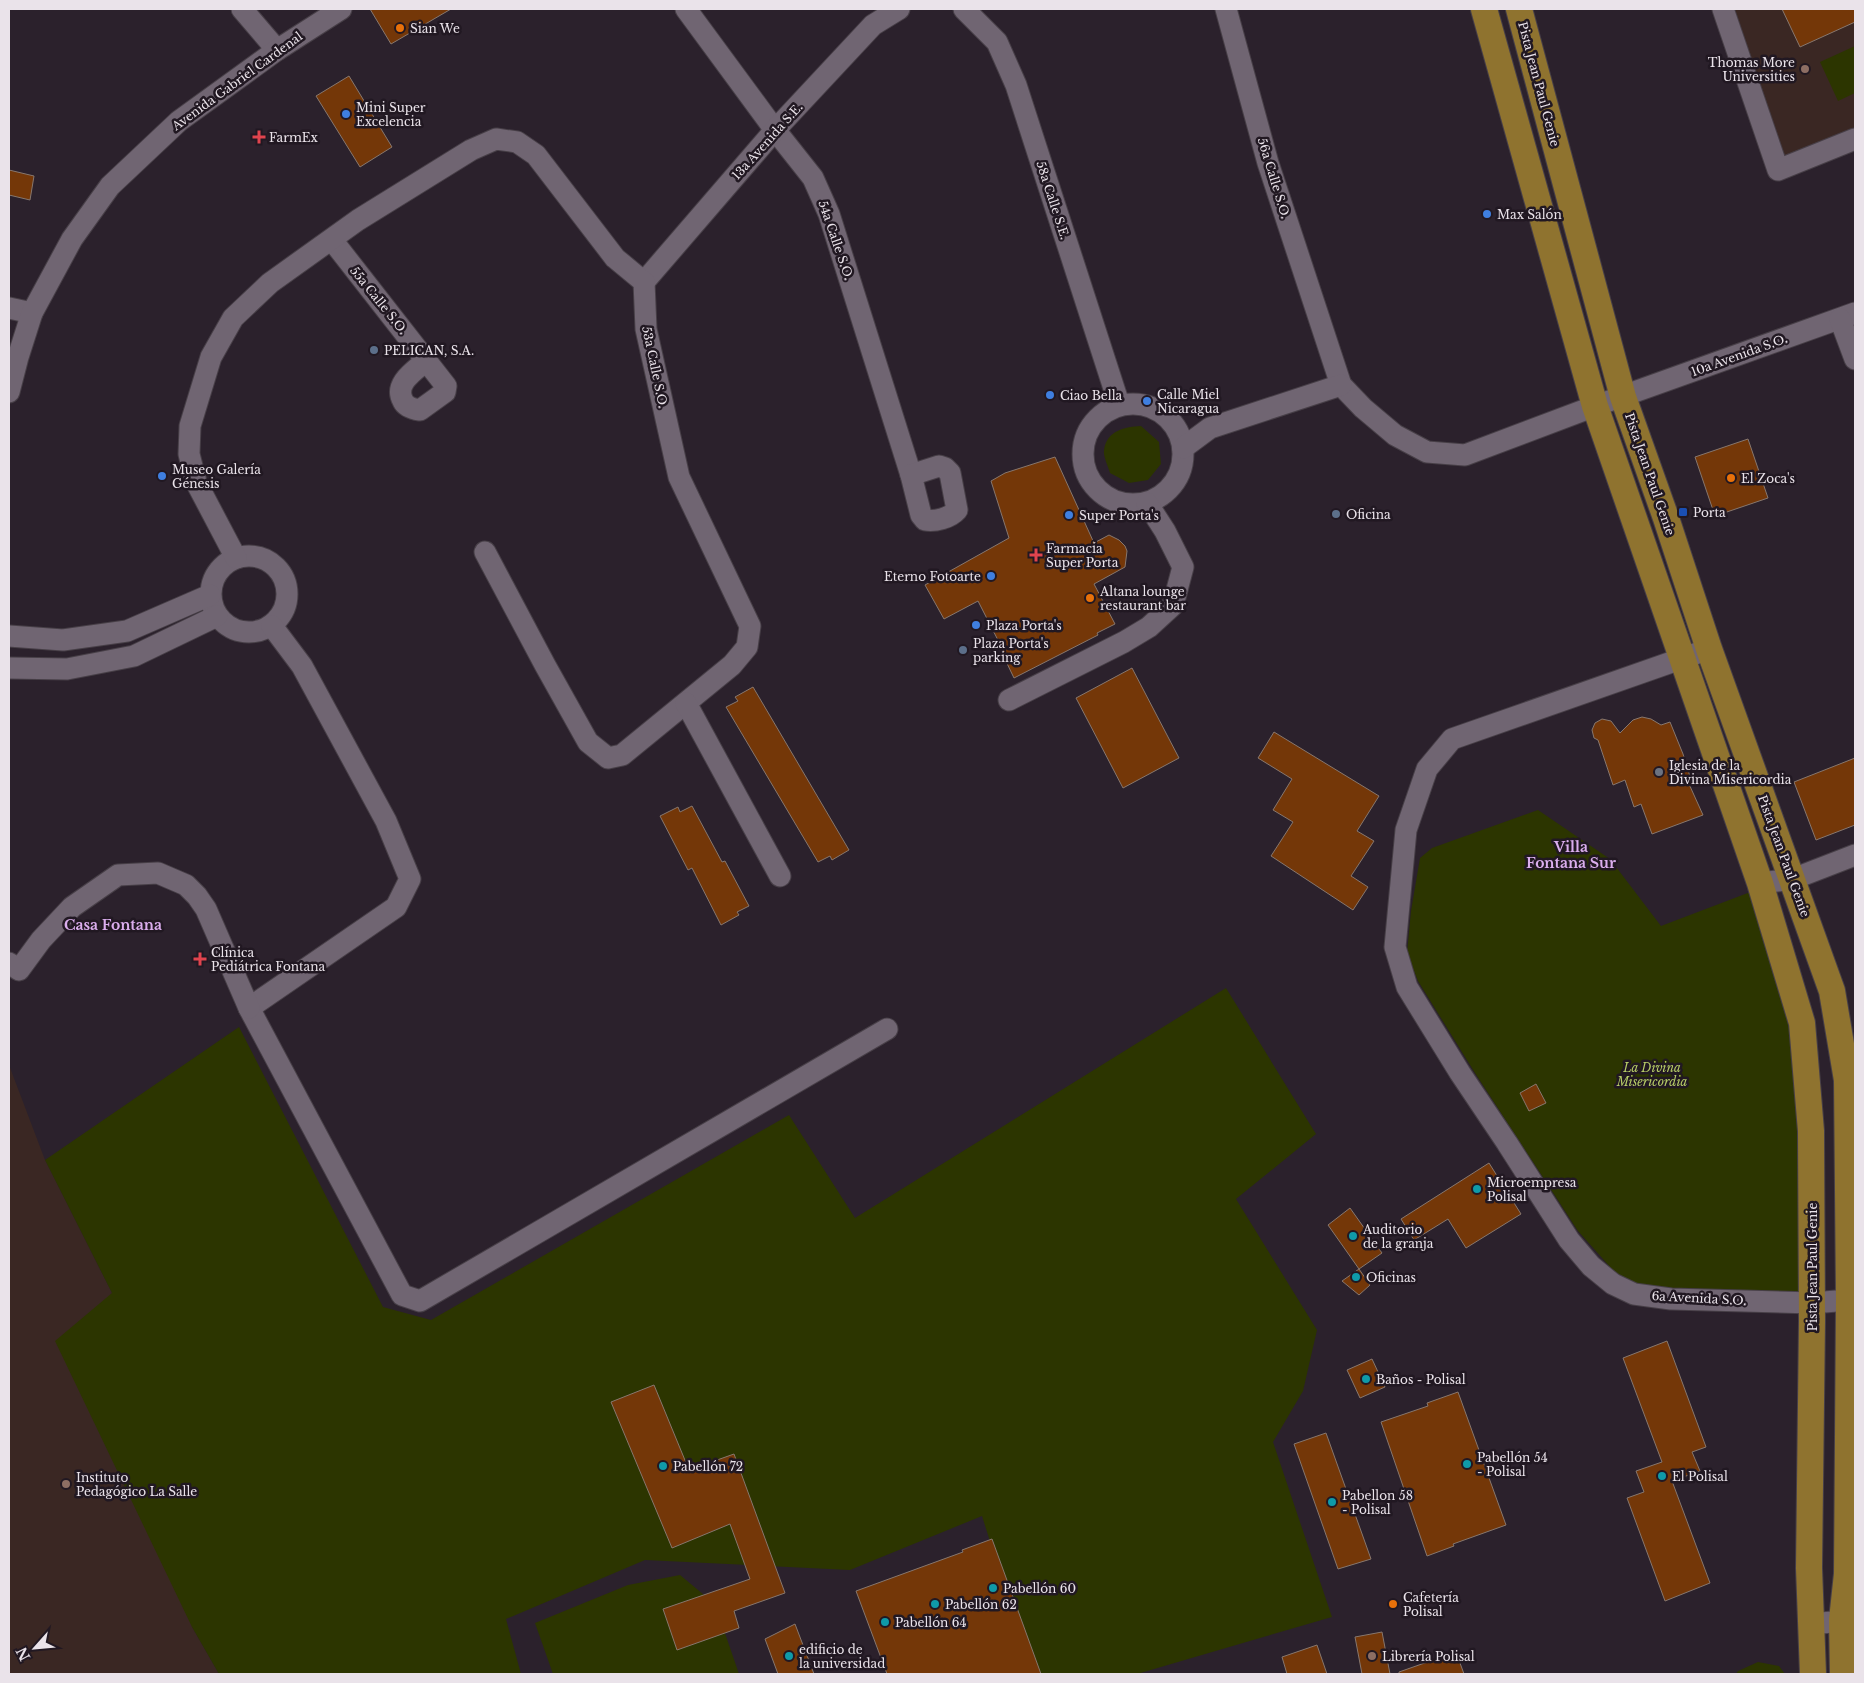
<svg xmlns="http://www.w3.org/2000/svg" width="1864" height="1683" viewBox="0 0 1864 1683" font-family="'Libre Baskerville',serif">
  <rect width="100%" height="100%" fill="#2b212c"/>
  <g fill="#3a2723">
    <path d="M1735,9H1855V129L1783,160Z"/>
    <path d="M9,1065L45,1160L112,1293L192,1627L219,1674H9Z"/>
  </g>
  <g fill="#2c3500">
    <path d="M1855,46V93L1838,101L1820,62Z"/>
    <path d="M1141,426L1159,442L1161,464L1148,480L1129,483L1110,473C1108,466 1103,456 1104,450C1107,430 1125,427 1141,426Z"/>
    <path d="M1538,810L1610,859L1661,926L1753,891L1796,1023L1804,1292L1639,1287L1619,1277L1578,1231L1475,1073L1418,981L1407,953L1411,911L1420,858L1432,848Z"/>
    <path d="M1226,988L1316,1134L1236,1199L1317,1330L1303,1391L1273,1442L1332,1617L1137,1674H1032L982,1516L850,1570L645,1560L506,1619L521,1674H219L192,1627L55,1341L112,1293L45,1160L239,1027L383,1307L431,1320L789,1115L855,1218Z"/>
    <path d="M680,1575L715,1604L739,1674H553L535,1623L628,1585Z"/>
    <path d="M1758,1662L1779,1666L1785,1674H1736L1738,1671Z"/>
  </g>
  <g fill="#743708" stroke="#87776e">
    <path d="M370,9H451L391,44Z"/>
    <path d="M1782,9H1855V22L1800,47Z"/>
    <path d="M349,76L392,147L360,167L316,96Z"/>
    <path d="M9,170L34,176L30,200L9,195Z"/>
    <path d="M1748,439L1768,498L1715,516L1695,457Z"/>
    <path d="M1055,457L1094,543L1109,535L1119,540L1125,546L1127,551L1125,567L1094,584L1115,624L1097,633L1098,635L1014,678L1002,653L1004,652L978,601L944,619L925,585L1009,538L991,481L1005,473Z"/>
    <path d="M1132,668L1179,758L1123,788L1076,698Z"/>
    <path d="M753,687L849,850L832,860L830,856L818,862L726,707L738,701L735,697Z"/>
    <path d="M1642,717L1651,719L1661,725L1670,722L1683,754L1692,783L1689,784L1703,815L1652,834L1641,804L1634,807L1625,780L1613,785L1598,740L1594,738L1592,730L1595,723L1602,719L1611,721L1620,733L1633,720Z"/>
    <path d="M1274,732L1379,796L1357,831L1374,841L1351,876L1368,887L1353,910L1271,856L1293,822L1273,810L1292,779L1258,758Z"/>
    <path d="M1855,758V825L1816,840L1794,782Z"/>
    <path d="M692,806L722,862L725,861L749,906L737,912L739,915L721,925L692,868L688,870L660,816L678,807L680,812Z"/>
    <path d="M1536,1084L1546,1103L1529,1111L1520,1093Z"/>
    <path d="M1489,1163L1521,1214L1466,1248L1448,1219L1414,1240L1401,1219Z"/>
    <path d="M1350,1208L1382,1253L1359,1269L1328,1225Z"/>
    <path d="M1359,1269L1370,1285L1359,1295L1342,1281Z"/>
    <path d="M1667,1341L1706,1447L1692,1452L1700,1471L1672,1481L1710,1583L1665,1601L1627,1498L1644,1492L1636,1471L1662,1462L1623,1358Z"/>
    <path d="M1372,1359L1385,1387L1360,1398L1347,1370Z"/>
    <path d="M654,1385L689,1470L734,1454L785,1593L734,1611L739,1628L677,1650L663,1609L750,1579L730,1524L672,1548L611,1402Z"/>
    <path d="M1458,1392L1506,1525L1453,1544L1454,1546L1427,1556L1381,1422L1428,1406L1427,1403Z"/>
    <path d="M1326,1433L1371,1559L1338,1569L1294,1444Z"/>
    <path d="M992,1539L1041,1674H887L856,1591L963,1552L962,1550Z"/>
    <path d="M795,1624L814,1674H778L765,1639Z"/>
    <path d="M1382,1632L1390,1674H1362L1355,1637Z"/>
    <path d="M1317,1645L1327,1674H1287L1282,1657Z"/>
    <path d="M1456,1652L1464,1674H1399V1672Z"/>
  </g>
  <g fill="none" stroke-linecap="round" stroke-linejoin="round">
    <g stroke="#473f47" stroke-width="23">
      <g id="minor">
        <path d="M242,9L277,50"/>
        <path d="M686,9L775,130L813,178L829,214L911,475"/>
        <path d="M964,9L997,42L1016,85L1119,404"/>
        <path d="M1226,9L1268,163L1341,385L1363,408L1395,435L1427,452L1465,455L1595,406L1855,313"/>
        <path d="M1723,9L1778,170L1855,139"/>
        <path d="M332,240L446,386L445,392L420,410C413,409 406,407 403,401C393,383 416,370 427,360"/>
        <path d="M644,282L775,130L873,25L899,9"/>
        <path d="M9,308L32,313"/>
        <path d="M1840,319L1855,359"/>
        <path d="M9,392L18,357L32,313L72,239L110,186L179,121L277,50L341,9"/>
        <circle cx="1133" cy="454" r="50"/>
        <path d="M1183,448L1210,428L1341,385"/>
        <path d="M939,466L945,468L950,473L957,510C950,518 935,522 925,520L921,515L911,475Z"/>
        <circle cx="249" cy="594" r="38"/>
        <path d="M236,558L196,482L189,454L190,426L211,357L233,318L270,283L358,220L471,150L496,139L517,142L536,155L615,258L644,282L646,329L679,477L750,626L747,647L732,665L622,755L608,758L588,742L545,665L485,552"/>
        <path d="M272,626L302,666L386,821L410,879L396,907L249,1008L402,1295L420,1301L887,1029"/>
        <path d="M9,636L63,640L127,631L210,595"/>
        <path d="M1709,649L1452,739L1427,769L1406,830L1395,947L1407,987L1460,1073L1507,1143L1569,1240L1591,1266L1613,1284L1634,1294L1671,1299L1812,1303L1849,1300"/>
        <path d="M9,668L67,669L134,656L217,616"/>
        <path d="M1009,700L1124,642L1149,627L1173,605L1183,567L1165,531L1147,503"/>
        <path d="M686,703L780,876"/>
        <path d="M1760,883L1793,879L1855,855"/>
        <path d="M9,963L19,970L41,940L72,907L118,875L158,873L186,885L197,896L206,909L249,1008"/>
        <path d="M1810,1624L1855,1620"/>
      </g>
    </g>
    <g stroke="#473f47" stroke-width="28">
      <g id="major">
        <path d="M1484,9L1595,406L1760,883L1802,1023L1811,1131L1812,1321L1809,1568L1813,1674"/>
        <path d="M1519,9L1623,397L1666,518L1709,649L1832,991L1847,1080L1849,1300L1847,1574L1842,1620L1843,1674"/>
      </g>
    </g>
    <use href="#minor" stroke="#706572" stroke-width="21"/>
    <use href="#major" stroke="#8f732f" stroke-width="26"/>
  </g>
  <g fill="#e8710a" stroke="#211822" stroke-width="2">
    <circle cx="400" cy="28" r="5"/>
    <circle cx="1731" cy="478" r="5"/>
    <circle cx="1090" cy="598" r="5"/>
    <circle cx="1393" cy="1604" r="5"/>
  </g>
  <g fill="#8d6e63" stroke="#211822" stroke-width="2">
    <circle cx="1805" cy="69" r="5"/>
    <circle cx="66" cy="1484" r="5"/>
    <circle cx="1372" cy="1656" r="5"/>
  </g>
  <g fill="#3f7fe0" stroke="#211822" stroke-width="2">
    <circle cx="346" cy="114" r="5"/>
    <circle cx="1487" cy="214" r="5"/>
    <circle cx="1050" cy="395" r="5"/>
    <circle cx="1147" cy="401" r="5"/>
    <circle cx="162" cy="476" r="5"/>
    <circle cx="1069" cy="515" r="5"/>
    <circle cx="991" cy="576" r="5"/>
    <circle cx="976" cy="625" r="5"/>
  </g>
  <g fill="#e0444e" stroke="#211822" stroke-width="2">
    <path d="M256.5 129.5h5v5h5v5h-5v5h-5v-5h-5v-5h5z"/>
    <path d="M1033.5 547.5h5v5h5v5h-5v5h-5v-5h-5v-5h5z"/>
    <path d="M197.5 951.5h5v5h5v5h-5v5h-5v-5h-5v-5h5z"/>
  </g>
  <g fill="#5c6f8a" stroke="#211822" stroke-width="2">
    <circle cx="374" cy="350" r="5"/>
    <circle cx="1336" cy="514" r="5"/>
    <circle cx="963" cy="650" r="5"/>
  </g>
  <rect fill="#1a4fb4" stroke="#211822" stroke-width="2" x="1678" y="507" width="10" height="10" rx="2.5"/>
  <circle fill="#6b7280" stroke="#211822" stroke-width="2" cx="1659" cy="772" r="5"/>
  <g fill="#0f9aa8" stroke="#211822" stroke-width="2">
    <circle cx="1477" cy="1189" r="5"/>
    <circle cx="1353" cy="1236" r="5"/>
    <circle cx="1356" cy="1277" r="5"/>
    <circle cx="1366" cy="1379" r="5"/>
    <circle cx="1467" cy="1464" r="5"/>
    <circle cx="663" cy="1466" r="5"/>
    <circle cx="1662" cy="1476" r="5"/>
    <circle cx="1332" cy="1502" r="5"/>
    <circle cx="993" cy="1588" r="5"/>
    <circle cx="935" cy="1604" r="5"/>
    <circle cx="885" cy="1622" r="5"/>
    <circle cx="789" cy="1656" r="5"/>
  </g>
  <g text-anchor="middle" dominant-baseline="central" stroke-width="5" stroke-linejoin="round" paint-order="stroke">
    <g font-size="12" fill="#eae3ea" stroke="#211822" text-anchor="start">
      <text x="410" y="28">Sian We</text>
      <text x="1795" y="62" text-anchor="end">Thomas More<tspan x="1795" dy="14">Universities</tspan></text>
      <text x="356" y="107">Mini Super<tspan x="356" dy="14">Excelencia</tspan></text>
      <text x="269" y="137">FarmEx</text>
      <text x="1497" y="214">Max Salón</text>
      <text x="384" y="350">PELICAN, S.A.</text>
      <text x="1157" y="394">Calle Miel<tspan x="1157" dy="14">Nicaragua</tspan></text>
      <text x="1060" y="395">Ciao Bella</text>
      <text x="172" y="469">Museo Galería<tspan x="172" dy="14">Génesis</tspan></text>
      <text x="1741" y="478">El Zoca's</text>
      <text x="1693" y="512">Porta</text>
      <text x="1346" y="514">Oficina</text>
      <text x="1079" y="515">Super Porta's</text>
      <text x="1046" y="548">Farmacia<tspan x="1046" dy="14">Super Porta</tspan></text>
      <text x="981" y="576" text-anchor="end">Eterno Fotoarte</text>
      <text x="1100" y="591">Altana lounge<tspan x="1100" dy="14">restaurant bar</tspan></text>
      <text x="986" y="625">Plaza Porta's</text>
      <text x="973" y="643">Plaza Porta's<tspan x="973" dy="14">parking</tspan></text>
      <text x="1669" y="765">Iglesia de la<tspan x="1669" dy="14">Divina Misericordia</tspan></text>
      <text x="211" y="952">Clínica<tspan x="211" dy="14">Pediátrica Fontana</tspan></text>
      <text x="1487" y="1182">Microempresa<tspan x="1487" dy="14">Polisal</tspan></text>
      <text x="1363" y="1229">Auditorio<tspan x="1363" dy="14">de la granja</tspan></text>
      <text x="1366" y="1277">Oficinas</text>
      <text x="1376" y="1379">Baños - Polisal</text>
      <text x="1477" y="1457">Pabellón 54<tspan x="1477" dy="14">- Polisal</tspan></text>
      <text x="673" y="1466">Pabellón 72</text>
      <text x="1672" y="1476">El Polisal</text>
      <text x="76" y="1477">Instituto<tspan x="76" dy="14">Pedagógico La Salle</tspan></text>
      <text x="1342" y="1495">Pabellon 58<tspan x="1342" dy="14">- Polisal</tspan></text>
      <text x="1003" y="1588">Pabellón 60</text>
      <text x="1403" y="1597">Cafetería<tspan x="1403" dy="14">Polisal</tspan></text>
      <text x="945" y="1604">Pabellón 62</text>
      <text x="895" y="1622">Pabellón 64</text>
      <text x="799" y="1649">edificio de<tspan x="799" dy="14">la universidad</tspan></text>
      <text x="1382" y="1656">Librería Polisal</text>
    </g>
    <g font-size="12" fill="#eae3ea" stroke="#211822">
      <text transform="translate(237 81) rotate(-36)">Avenida Gabriel Cardenal</text>
      <text transform="translate(1539 84) rotate(75)">Pista Jean Paul Genie</text>
      <text transform="translate(767 141) rotate(-48)">13a Avenida S.E.</text>
      <text transform="translate(1274 178) rotate(73)">56a Calle S.O.</text>
      <text transform="translate(1053 200) rotate(72)">58a Calle S.E.</text>
      <text transform="translate(836 240) rotate(71)">54a Calle S.O.</text>
      <text transform="translate(379 300) rotate(51)">55a Calle S.O.</text>
      <text transform="translate(1739 355) rotate(-20)">10a Avenida S.O.</text>
      <text transform="translate(655 367) rotate(78)">53a Calle S.O.</text>
      <text transform="translate(1650 474) rotate(71)">Pista Jean Paul Genie</text>
      <text transform="translate(1784 856) rotate(70)">Pista Jean Paul Genie</text>
      <text transform="translate(1812 1267) rotate(-90)">Pista Jean Paul Genie</text>
      <text transform="translate(1699 1298) rotate(3)">6a Avenida S.O.</text>
    </g>
    <g font-size="12" font-style="italic" fill="#b7cd67" stroke="#211822">
      <text x="1652" y="1067">La Divina<tspan x="1652" dy="14">Misericordia</tspan></text>
    </g>
    <g font-size="14" font-weight="bold" fill="#dbaeee" stroke="#211822">
      <text x="1571" y="847">Villa<tspan x="1571" dy="16">Fontana Sur</tspan></text>
      <text x="113" y="925">Casa Fontana</text>
    </g>
  </g>
  <rect width="1864" height="1683" fill="none" stroke="#eae3ea" stroke-width="20"/>
  <g transform="translate(35 1648) rotate(243)" stroke="#211822" stroke-width="4" paint-order="stroke">
  <path d="M0-4L9 19L0 12L-9 19Z" fill="#eae3ea"/>
  <text y="-8" font-size="14" font-weight="bold" text-anchor="middle" fill="#eae3ea">N</text>
  </g>
</svg>
